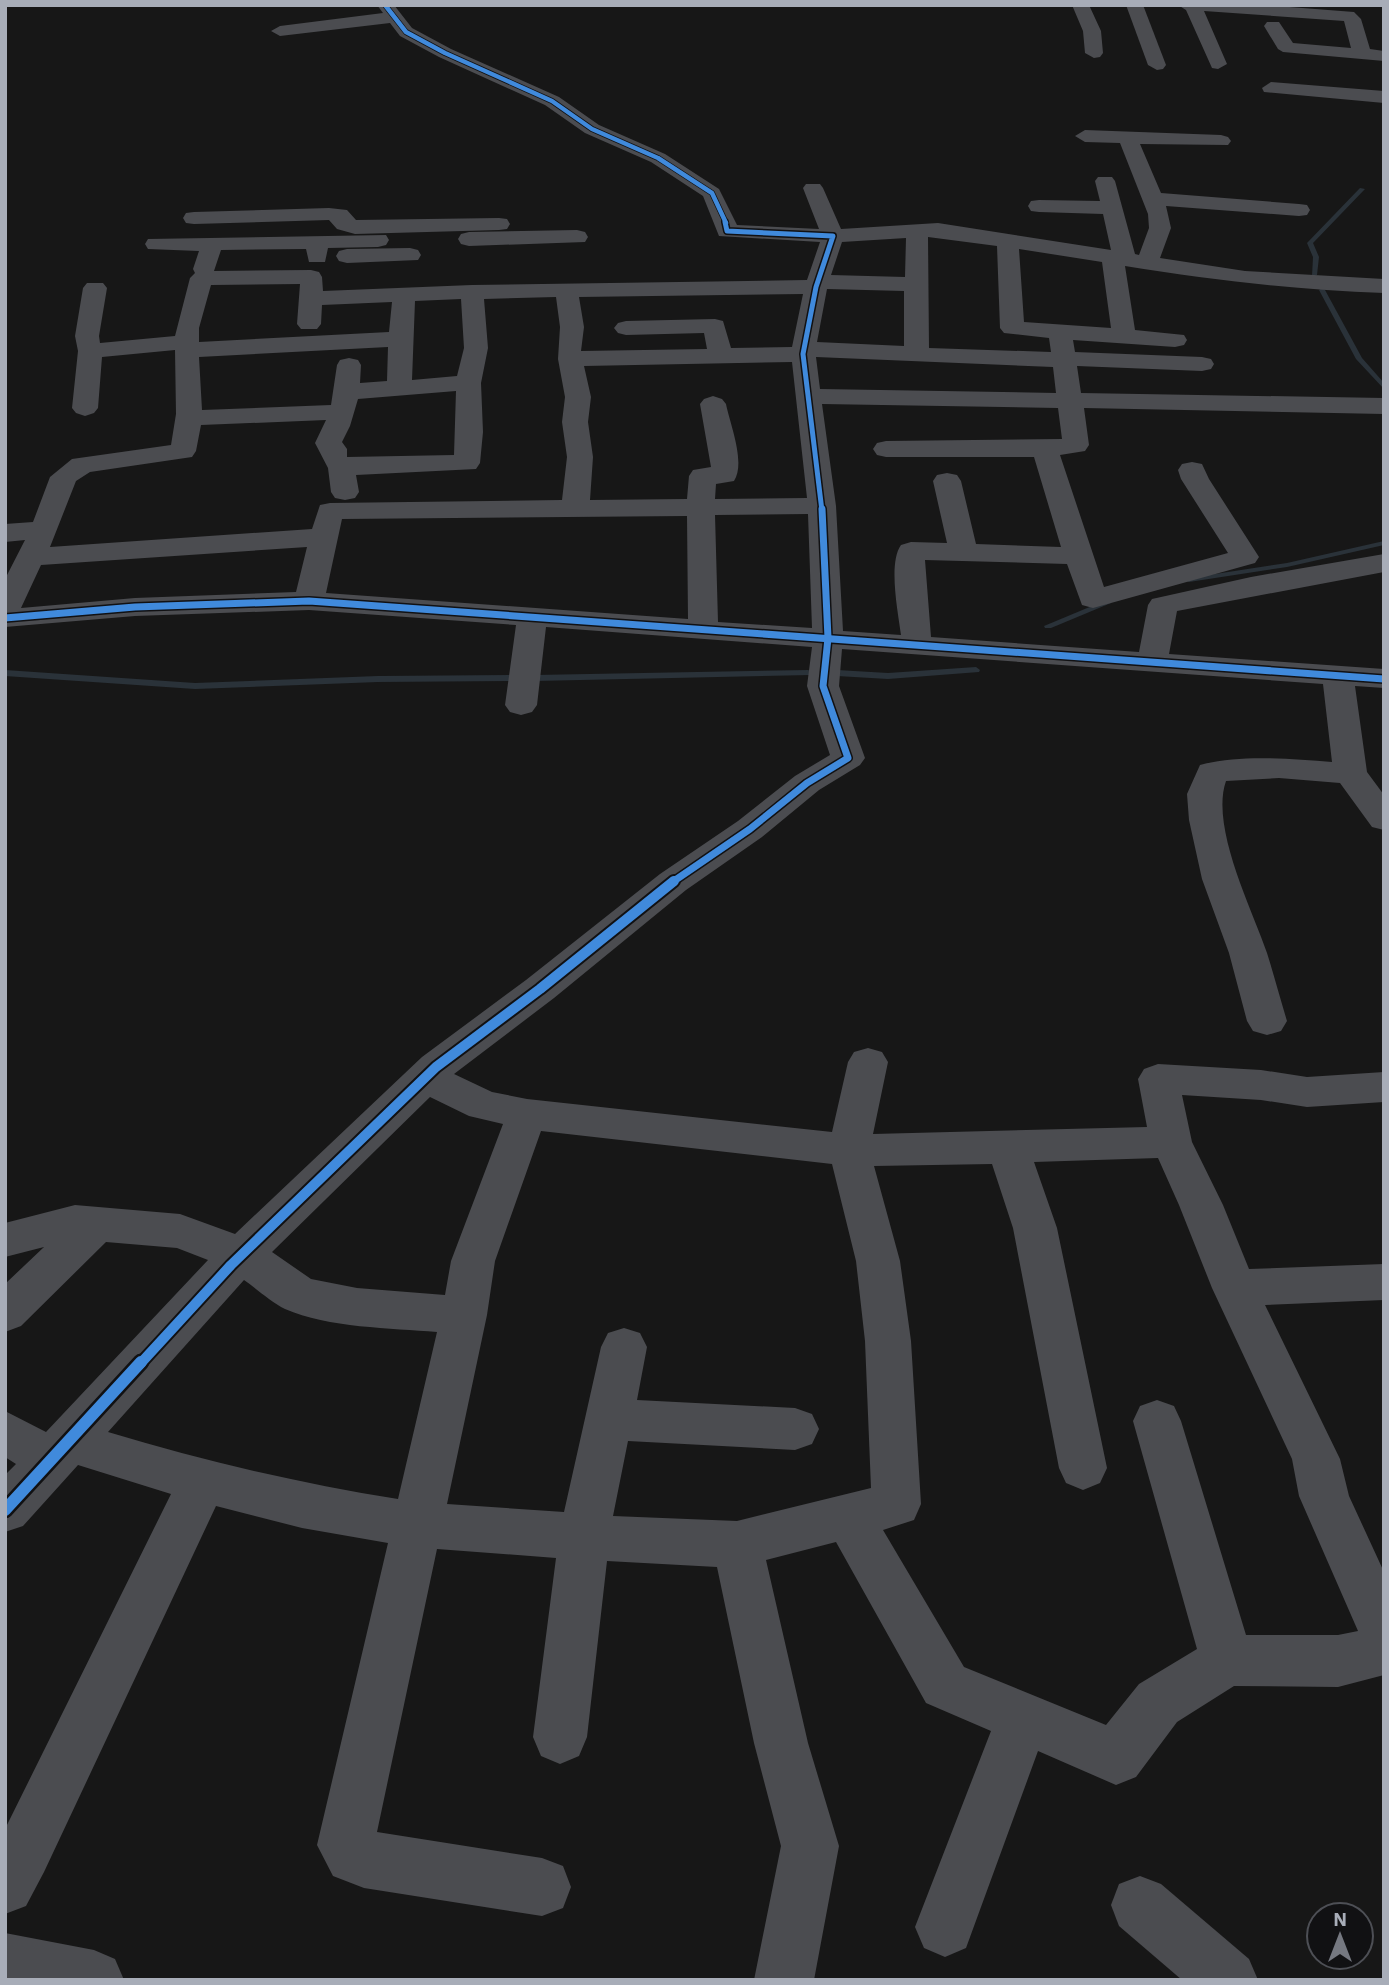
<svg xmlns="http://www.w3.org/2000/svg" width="1389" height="1985" viewBox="0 0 1389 1985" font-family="'IBM Plex Sans',sans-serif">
  <rect width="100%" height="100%" fill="#171717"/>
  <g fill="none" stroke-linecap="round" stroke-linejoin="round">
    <g fill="#2a3239" fill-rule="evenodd">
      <path d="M1360,188L1365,189L1313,243L1319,257L1317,275L1312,276L1313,257L1307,243Z"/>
      <path d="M1322,288L1325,290L1362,358L1384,383V389L1356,359L1319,290Z"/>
      <path d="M1384,541V545L1287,567L1189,582L1185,580L1189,578L1287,563Z"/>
      <path d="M1104,601H1107L1111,603L1051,628H1045L1044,626Z"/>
      <path d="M976,667L980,670L979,672L888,679L837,676L833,673L837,670L888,673Z"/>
      <path d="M5,670L195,683L378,676L510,675L514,678L510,681L378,682L195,689L5,676Z"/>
      <path d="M808,670L811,671V675L535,681L531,678L535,675Z"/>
    </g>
    <g fill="#4b4c50" fill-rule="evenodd">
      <path d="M377,5H394L412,28L451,49L559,97L599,125L665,154L719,189L737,225L819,229L803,188L806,184H820L823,188L841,229L938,223L1111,250L1103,214L1039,212L1031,211L1028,206L1031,201L1039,200L1100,201L1095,181L1098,177H1112L1115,181L1135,254L1139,255L1149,228L1148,214L1120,143L1085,142L1075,136L1085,130L1221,135L1228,137L1231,141L1228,145L1140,144L1161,193L1299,204L1307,205L1310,210L1307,215L1299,216L1166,206L1171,228L1160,258L1245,271L1384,279V293C1294,290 1213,280 1125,266L1135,330L1184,335L1187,340L1184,345L1175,347L1073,340L1075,352L1202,357L1211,359L1214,364L1211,369L1202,371L1077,366L1081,393L1384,398V414L1084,408L1089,445L1085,451L1060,455L1104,587L1228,553L1181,479L1178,470L1182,464L1192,462L1202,464L1209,479L1259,557L1255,563L1093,608L1082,605L1067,564L925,560L931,637L1139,652L1148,605L1152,599L1251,577L1384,554V572L1177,611L1169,654L1384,669V688L1355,686L1367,772L1384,795V830L1372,827L1340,783L1279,778L1226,781C1210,827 1252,909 1267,953C1274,975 1280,998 1287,1021L1281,1031L1267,1035L1253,1031L1247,1021L1229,953L1202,879L1189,820L1187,794L1200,765C1242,754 1289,759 1332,762L1323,684L842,649L839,686L865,758L860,765L819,790L762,837L686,890L554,998L454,1074L492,1092L527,1099L832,1132L848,1062L854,1052L868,1048L882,1052L888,1062L873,1134L1147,1127L1138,1079L1144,1069L1158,1064L1261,1070L1307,1077L1384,1072V1102L1307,1107L1261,1100L1182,1095L1192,1142L1223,1205L1249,1269L1384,1264V1300L1265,1305L1340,1459L1349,1496L1384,1572V1675L1338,1687L1234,1686L1177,1722L1136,1777L1116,1785L1038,1751L966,1948L945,1957L924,1948L915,1927L991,1731L926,1703L836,1542L766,1560L808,1743L839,1846L814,1980H754L781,1846L754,1743L717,1567L607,1561L587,1737L579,1756L560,1764L541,1756L533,1737L556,1558L437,1549L377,1832L542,1858L563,1866L571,1887L563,1908L542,1916L364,1888L333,1876L317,1845L388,1543L302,1528L216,1506L44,1872L26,1906L5,1914V1829L171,1494L78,1465L23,1526L5,1532V1475L16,1464L5,1457V1411L46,1432L208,1260L177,1248L106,1242L21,1326L5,1332V1284L44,1247L5,1257V1223L75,1205L180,1214L235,1234L422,1057L526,980L660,874L738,821L795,776L830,755L807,686L812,647L546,627L537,705L532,712L521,715L510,712L505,705L516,625L309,610L135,616L5,627V579L25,540L5,542V524L33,522L50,477L72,459L171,445L176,414L175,350L102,357L98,408L94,413L85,416L76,413L72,408L78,351L75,336L83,288L87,283H103L107,288L99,336L100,343L175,336L190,278L195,273L193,269L199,251L148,249L145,244L148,239L386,235L389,240L386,245L378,247L328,248L325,262H309L306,249L221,250L214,271L311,270L319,272L322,277L323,291L472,285L807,280L820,242L719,236L703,196L651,162L585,133L545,105L439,57L400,36L390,23L280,36L271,31L280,26L383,13ZM928,237L997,246L1000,328L1004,333L1049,338L1051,352L929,348ZM906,238L905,277L831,275L842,242ZM1019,249L1102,262L1111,328L1024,322ZM300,284L297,324L301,329H317L321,324L322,305L392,302L389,332L199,342V328L211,285ZM827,289L904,291V346L817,342ZM803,294L792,347L731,348L723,321L715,319L626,321L618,323L614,328L618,333L626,335L704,333L707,349L581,351L584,327L579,297ZM556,297L560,327L558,359L565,397L562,422L567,457L562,500L330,503L320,505L312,529L50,547L76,481L90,472L192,457L196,451L201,425L326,420L315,443L328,468L331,492L335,498L345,500L355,498L359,492L356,475L476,469L480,463L483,432L481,383L488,348L484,299ZM461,299L464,348L457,376L412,380L415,301ZM388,347L387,381L360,383L361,365L358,360L349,358L340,360L337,365L331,405L202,410L199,357ZM816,357L1053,367L1056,393L820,389ZM792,362L807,498L715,499L716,484L734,481C746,463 730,424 726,404L722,399L713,396L704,399L700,404L711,467L693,470L689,476L687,499L590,500L593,457L588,422L591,397L584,366ZM456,391L454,455L347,457V449L342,442L350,426L358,399ZM822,404L1058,408L1062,439L886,441L877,443L873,449L877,455L886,457H1034L1061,547L976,544L961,481L957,475L947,473L937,475L933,481L947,543L911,542L901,545C888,563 898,612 901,635L843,631L836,506ZM808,514L812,628L718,622L715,515ZM687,516L688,619L326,593L342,519ZM307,547L296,592L135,598L21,608L41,565ZM430,1097L469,1116L503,1124L451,1261L445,1295L357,1288L311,1279L272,1252ZM541,1131L832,1164L856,1261L865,1341L871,1488L737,1521L613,1516L628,1441L795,1450L812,1444L819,1429L812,1414L795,1408L637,1400L647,1347L640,1333L624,1328L608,1333L601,1347L564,1512L447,1504L487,1315L495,1261ZM1158,1158L1179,1205L1212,1288L1292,1459L1299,1496L1358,1631L1338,1635H1246L1181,1421L1174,1406L1157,1400L1140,1406L1133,1421L1197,1649L1139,1684L1106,1725L964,1667L883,1530L914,1520L921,1504L911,1341L900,1261L874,1166L992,1164L1013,1228L1059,1468L1066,1483L1083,1490L1100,1483L1107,1468L1057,1228L1034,1162ZM244,1280C257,1289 271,1302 285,1309C328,1328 391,1328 437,1332L398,1499C299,1483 203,1461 108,1432Z"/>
      <path d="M1072,5H1089L1101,31L1103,53L1100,57L1094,58L1085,53L1083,31Z"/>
      <path d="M1126,5H1143L1166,65L1163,69L1157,70L1148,65Z"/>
      <path d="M1178,5H1264L1354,12L1361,19L1370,49L1384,51V61L1283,52L1278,49L1264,26L1267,22H1279L1293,43L1351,48L1344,21L1204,11L1227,64L1218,69L1212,68L1186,10Z"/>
      <path d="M1271,82L1384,91V103L1264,92L1262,88Z"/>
      <path d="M329,208L347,210L356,220L499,218L507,219L510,224L507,229L499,230L355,234L337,229L329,220L194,224L186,223L183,218L186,213L194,212Z"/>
      <path d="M577,230L585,232L588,237L585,242L469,246L461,244L458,239L461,234L469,232Z"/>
      <path d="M410,248L418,250L421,255L418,260L347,263L339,261L336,256L339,251L347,249Z"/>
      <path d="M1140,1876L1161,1884L1249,1959L1258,1980H1182L1119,1926L1111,1905L1119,1884Z"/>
      <path d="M5,1933L94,1950L115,1959L124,1980H5Z"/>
    </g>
    <g stroke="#111113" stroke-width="6">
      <path id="cycleway-far4" d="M385,5L406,32L445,53L552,101L592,129L658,158L712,193L726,223"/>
    </g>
    <g stroke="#111113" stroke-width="8">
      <path id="cycleway-far3" d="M725,222L727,231L833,236L816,287L803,354L822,511"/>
    </g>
    <g stroke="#111113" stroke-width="10">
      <g id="cycleway-far2">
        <path d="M5,618L135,607L309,601L1384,679"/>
        <path d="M671,883L750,829L807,783L848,758L823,686L828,638L822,509"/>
      </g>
    </g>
    <g stroke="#111113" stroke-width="14">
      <path id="cycleway-far1" d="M140,1364L231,1265L436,1067L540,989L674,881"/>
    </g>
    <g stroke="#111113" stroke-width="17">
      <path id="cycleway" d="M5,1510L141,1362"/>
    </g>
    <use href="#cycleway-far4" stroke="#408adc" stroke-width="4.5"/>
    <use href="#cycleway-far3" stroke="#408adc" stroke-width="5"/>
    <use href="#cycleway-far2" stroke="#408adc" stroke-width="7"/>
    <use href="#cycleway-far1" stroke="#408adc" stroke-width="10"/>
    <use href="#cycleway" stroke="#408adc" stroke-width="12"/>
  </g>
  <rect width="1389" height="1985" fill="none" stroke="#a8adb8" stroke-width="14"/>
  <g transform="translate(1340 1936)"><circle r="33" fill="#111113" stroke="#4d4f55" stroke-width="2"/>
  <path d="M0-5L12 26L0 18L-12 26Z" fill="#757880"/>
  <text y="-10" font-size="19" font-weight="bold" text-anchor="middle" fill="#a8adb8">N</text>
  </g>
</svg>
